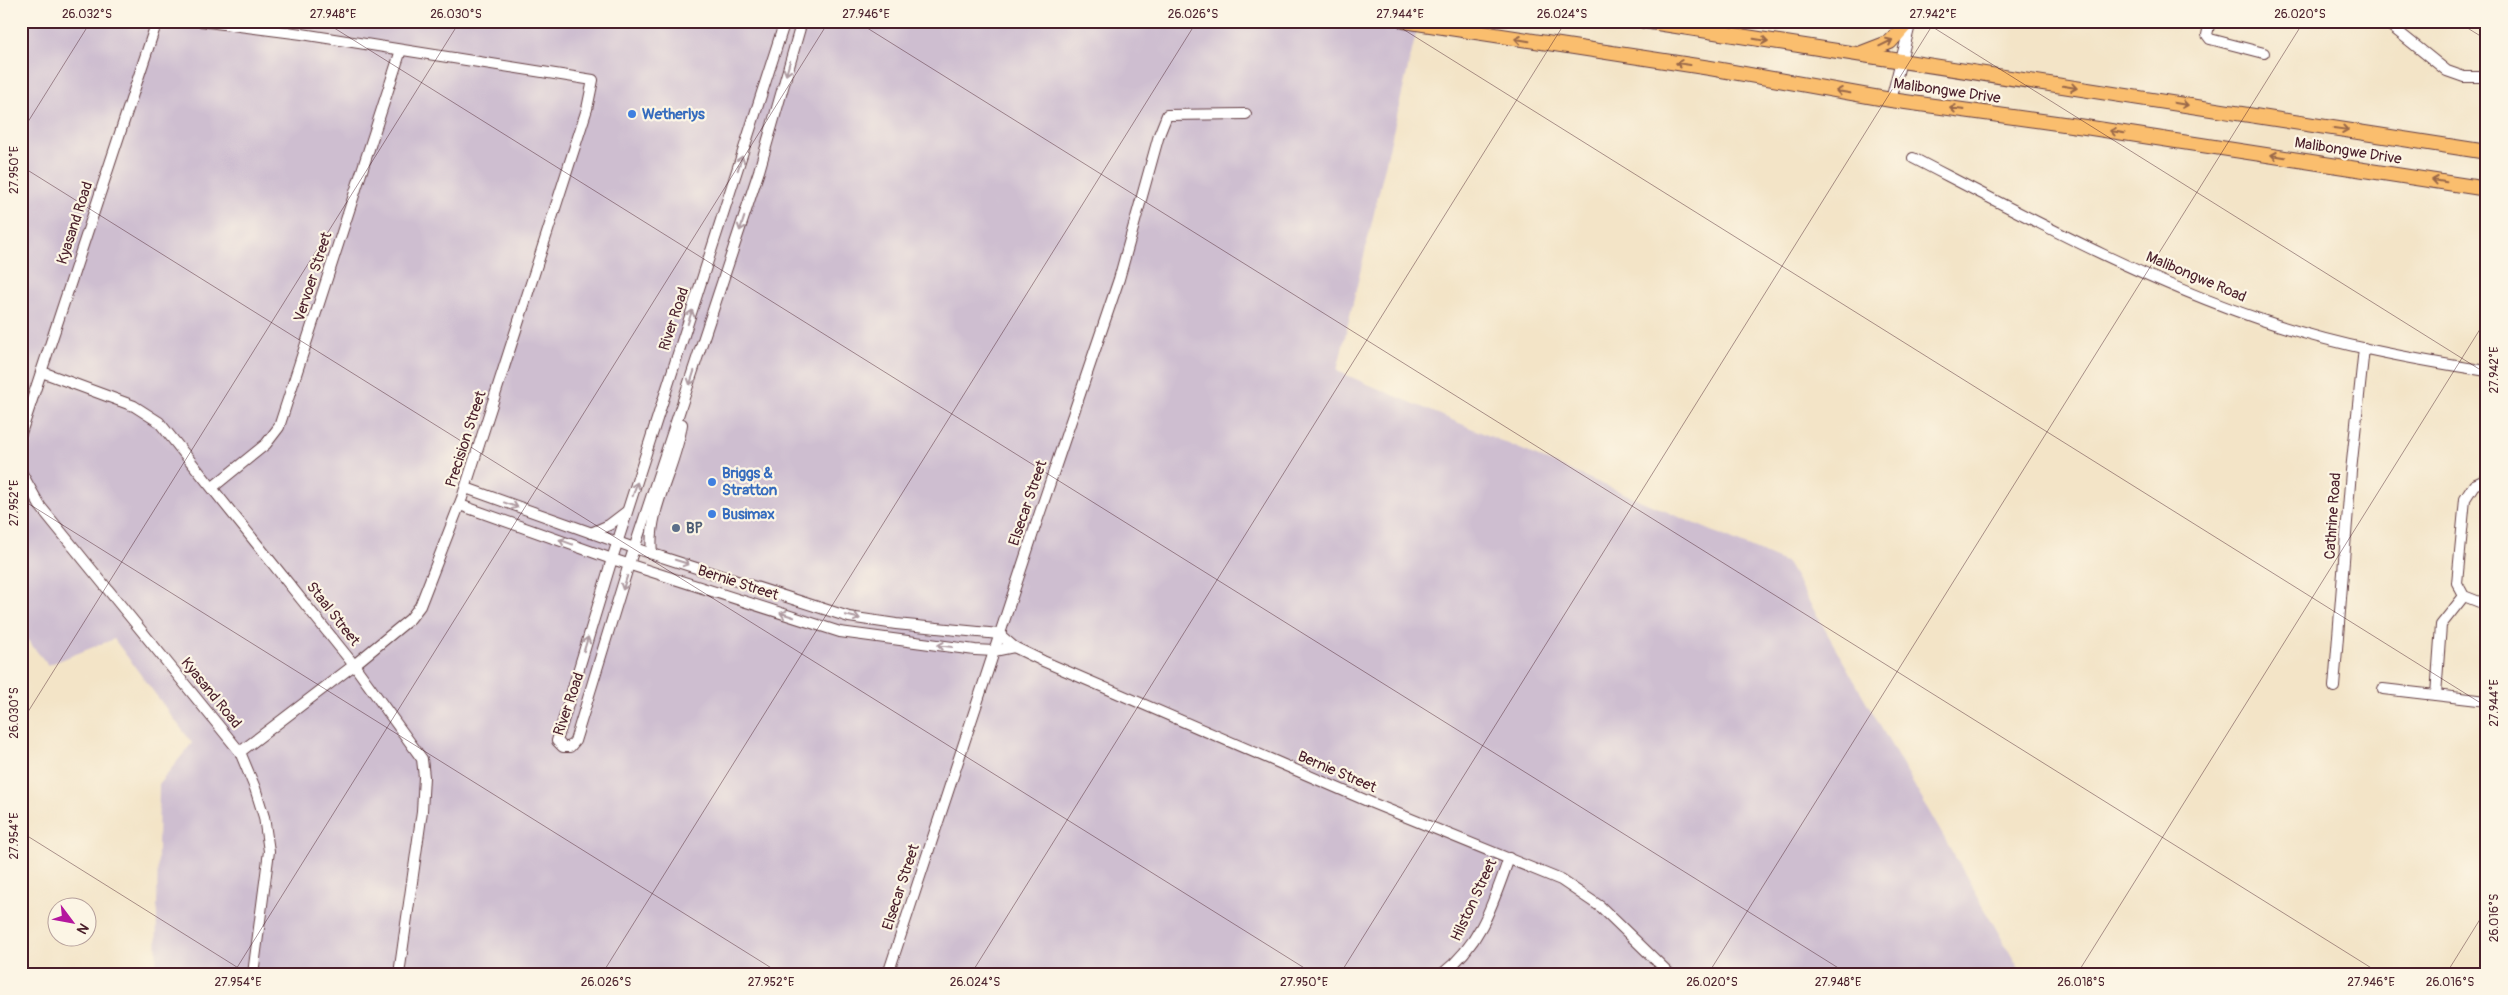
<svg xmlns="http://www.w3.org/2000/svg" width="2508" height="995" viewBox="0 0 2508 995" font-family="Pangolin,sans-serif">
  <rect width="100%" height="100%" fill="#fcf5e5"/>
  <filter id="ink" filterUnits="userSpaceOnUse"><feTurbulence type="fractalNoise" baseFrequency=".02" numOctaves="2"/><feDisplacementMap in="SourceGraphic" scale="10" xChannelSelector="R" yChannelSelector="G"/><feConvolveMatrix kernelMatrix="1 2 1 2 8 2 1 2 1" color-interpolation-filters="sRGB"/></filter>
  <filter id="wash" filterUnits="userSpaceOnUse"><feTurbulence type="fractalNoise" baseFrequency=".0096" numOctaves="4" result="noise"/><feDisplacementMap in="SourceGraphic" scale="20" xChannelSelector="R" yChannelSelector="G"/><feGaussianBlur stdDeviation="1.12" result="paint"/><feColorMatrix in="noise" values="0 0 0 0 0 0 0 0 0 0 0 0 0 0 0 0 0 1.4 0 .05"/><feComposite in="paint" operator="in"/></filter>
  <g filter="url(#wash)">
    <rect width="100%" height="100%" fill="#f3e4c7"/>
    <path fill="#cebed0" d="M21,21H1419L1337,371L1787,563L2022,974H156L159,784L192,743L114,639L48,665L21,632Z"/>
  </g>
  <g filter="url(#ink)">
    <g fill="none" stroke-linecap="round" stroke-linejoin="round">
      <g stroke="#633d42" stroke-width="12">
        <g id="minor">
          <path d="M200,21L302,34L593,80L587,109L462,498L420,606L410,619L354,665L240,752"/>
          <path d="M785,21L612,559L557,741L563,747H570L575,741L629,564L759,171L802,21"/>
          <path d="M2210,21L2207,35L2210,39L2264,53"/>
          <path d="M2385,21L2447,71L2464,77H2487"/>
          <path d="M2398,31L2406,21"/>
          <path d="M1891,100L1911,21"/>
          <path d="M1913,158C2025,216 2143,280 2262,320C2335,345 2411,359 2487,371"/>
          <path d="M42,372L134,406L159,422L354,665L422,759L424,777L422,811L399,974"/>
          <path d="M21,433L157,21"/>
          <path d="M21,472L40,506L240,752L255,788L264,817L269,851L253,974"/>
          <path d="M2487,479L2474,485L2465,499L2457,583L2464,596L2487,605"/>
          <path d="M213,487L266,444L279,427L401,50"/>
          <path d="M466,488L634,548L849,617L896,624L999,634L1014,647L1043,661L1372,803L1561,880L1601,907L1670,974"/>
          <path d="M460,505L612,559L840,632L975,650L994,651L1014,647"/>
          <path d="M591,533L609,525L626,512"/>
          <path d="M652,553C647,509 676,468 682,424"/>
          <path d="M2334,687L2351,471L2364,348"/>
          <path d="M2383,689L2487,701"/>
          <path d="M2436,695L2441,625L2464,596"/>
          <path d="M888,974L1035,527L1119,279L1159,135L1167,115L1246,114"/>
          <path d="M1442,974C1481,944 1493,903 1509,858"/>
        </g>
      </g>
      <g stroke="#633d42" stroke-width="16">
        <g id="major">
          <path d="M1404,21L1710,68L1891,100L2085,127L2487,189"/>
          <path d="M1644,21L2487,152"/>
          <path d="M1859,54L1890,42L1909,21"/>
        </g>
      </g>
      <use href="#minor" stroke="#fff" stroke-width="10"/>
      <use href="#major" stroke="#fabe6e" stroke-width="14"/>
    </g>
    <defs><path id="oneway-shaft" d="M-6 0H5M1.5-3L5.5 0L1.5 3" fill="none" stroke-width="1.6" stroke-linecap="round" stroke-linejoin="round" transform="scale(1.25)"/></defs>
    <g stroke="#996749">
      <use href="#oneway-shaft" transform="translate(1522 40) rotate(-171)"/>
      <use href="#oneway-shaft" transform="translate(1761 40) rotate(9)"/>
      <use href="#oneway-shaft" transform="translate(1886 43) rotate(-26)"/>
      <use href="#oneway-shaft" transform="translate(1683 64) rotate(-172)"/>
      <use href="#oneway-shaft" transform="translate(2070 87) rotate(9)"/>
      <use href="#oneway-shaft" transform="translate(1843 92) rotate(-170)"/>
      <use href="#oneway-shaft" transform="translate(2181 104) rotate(9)"/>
      <use href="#oneway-shaft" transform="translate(1957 109) rotate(-173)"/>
      <use href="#oneway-shaft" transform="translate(2341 129) rotate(8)"/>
      <use href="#oneway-shaft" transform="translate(2117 132) rotate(-171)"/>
      <use href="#oneway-shaft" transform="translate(2278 156) rotate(-171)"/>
      <use href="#oneway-shaft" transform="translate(2439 181) rotate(-171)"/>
    </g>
    <g stroke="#ae9aa0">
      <use href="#oneway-shaft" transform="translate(788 68) rotate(106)"/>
      <use href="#oneway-shaft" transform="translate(740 163) rotate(-72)"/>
      <use href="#oneway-shaft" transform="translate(742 224) rotate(108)"/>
      <use href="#oneway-shaft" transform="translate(690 317) rotate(-72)"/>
      <use href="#oneway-shaft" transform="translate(692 378) rotate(108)"/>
      <use href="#oneway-shaft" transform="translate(635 489) rotate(-72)"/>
      <use href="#oneway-shaft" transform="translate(511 505) rotate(20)"/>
      <use href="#oneway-shaft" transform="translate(566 542) rotate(-160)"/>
      <use href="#oneway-shaft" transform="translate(682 562) rotate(17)"/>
      <use href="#oneway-shaft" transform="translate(625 583) rotate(108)"/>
      <use href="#oneway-shaft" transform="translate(787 615) rotate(-162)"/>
      <use href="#oneway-shaft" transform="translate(853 617) rotate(13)"/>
      <use href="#oneway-shaft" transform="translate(586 644) rotate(-73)"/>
      <use href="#oneway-shaft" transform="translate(945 646) rotate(-173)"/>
    </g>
  </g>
  <path fill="none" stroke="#4a1f2b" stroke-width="1" stroke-opacity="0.45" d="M323,21L1848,974M856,21L2381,974M1390,21L2487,707M1923,21L2487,374M2456,21L2487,40M21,133L91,21M21,166L1314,974M21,499L781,974M21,723L460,21M21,832L248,974M233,974L829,21M602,974L1197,21M971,974L1566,21M1340,974L1935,21M1708,974L2304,21M2077,974L2487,318M2446,974L2487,908"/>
  <g fill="#3f7fe0" stroke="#fcf5e5" stroke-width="2">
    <circle cx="632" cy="114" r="5"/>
    <circle cx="712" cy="482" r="5"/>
    <circle cx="712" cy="514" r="5"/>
  </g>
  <circle fill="#5c6f8a" stroke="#fcf5e5" stroke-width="2" cx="676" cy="528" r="5"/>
  <g text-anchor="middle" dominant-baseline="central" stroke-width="4.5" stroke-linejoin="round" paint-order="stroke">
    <g font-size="15" fill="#4a1f2b" stroke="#fcf5e5">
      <text transform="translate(1947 91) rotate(8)">Malibongwe Drive</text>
      <text transform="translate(2348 151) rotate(9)">Malibongwe Drive</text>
      <text transform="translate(75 223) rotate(-72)">Kyasand Road</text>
      <text transform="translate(313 277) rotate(-72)">Vervoer Street</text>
      <text transform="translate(2196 277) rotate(23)">Malibongwe Road</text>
      <text transform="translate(674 319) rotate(-72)">River Road</text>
      <text transform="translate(466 439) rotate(-72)">Precision Street</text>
      <text transform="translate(1028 503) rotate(-71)">Elsecar Street</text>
      <text transform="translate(2333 516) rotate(-86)">Cathrine Road</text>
      <text transform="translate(738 583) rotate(18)">Bernie Street</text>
      <text transform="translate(333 614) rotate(52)">Staal Street</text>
      <text transform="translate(211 693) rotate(51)">Kyasand Road</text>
      <text transform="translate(569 704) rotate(-71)">River Road</text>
      <text transform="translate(1337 772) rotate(23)">Bernie Street</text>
      <text transform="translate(901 887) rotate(-72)">Elsecar Street</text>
      <text transform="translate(1474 900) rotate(-65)">Hilston Street</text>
    </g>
    <g font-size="15" font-weight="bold" fill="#366cbe" stroke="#fcf5e5" text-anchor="start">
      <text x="642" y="114">Wetherlys</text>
      <text x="722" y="473">Briggs &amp;<tspan x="722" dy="17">Stratton</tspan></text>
      <text x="722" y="514">Busimax</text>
    </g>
    <g font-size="15" font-weight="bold" fill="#4e5e75" stroke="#fcf5e5" text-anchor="start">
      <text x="686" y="528">BP</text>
    </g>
  </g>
  <rect width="2508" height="995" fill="none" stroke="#fcf5e5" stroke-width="55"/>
  <g transform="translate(72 922) rotate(122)"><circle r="24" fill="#fcf5e5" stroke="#b59f9b"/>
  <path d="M0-4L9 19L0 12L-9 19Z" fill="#b5179e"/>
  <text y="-8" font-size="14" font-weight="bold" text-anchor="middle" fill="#4a1f2b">N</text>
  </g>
  <rect x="28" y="28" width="2452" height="940" fill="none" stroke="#4a1f2b" stroke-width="2"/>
  <g font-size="12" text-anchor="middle" fill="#4a1f2b">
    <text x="87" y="18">26.032°S</text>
    <text x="333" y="18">27.948°E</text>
    <text x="456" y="18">26.030°S</text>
    <text x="866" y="18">27.946°E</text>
    <text x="1193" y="18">26.026°S</text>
    <text x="1400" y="18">27.944°E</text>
    <text x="1562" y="18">26.024°S</text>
    <text x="1933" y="18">27.942°E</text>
    <text x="2300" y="18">26.020°S</text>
    <text transform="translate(14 170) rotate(-90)" y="4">27.950°E</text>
    <text transform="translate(2494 370) rotate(-90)" y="4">27.942°E</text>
    <text transform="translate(14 503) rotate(-90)" y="4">27.952°E</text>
    <text transform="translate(2494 703) rotate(-90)" y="4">27.944°E</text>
    <text transform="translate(14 713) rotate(-90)" y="4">26.030°S</text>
    <text transform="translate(14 836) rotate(-90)" y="4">27.954°E</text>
    <text transform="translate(2494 918) rotate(-90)" y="4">26.016°S</text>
    <text x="238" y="986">27.954°E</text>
    <text x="606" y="986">26.026°S</text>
    <text x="771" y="986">27.952°E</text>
    <text x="975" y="986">26.024°S</text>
    <text x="1304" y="986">27.950°E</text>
    <text x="1712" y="986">26.020°S</text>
    <text x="1838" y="986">27.948°E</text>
    <text x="2081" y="986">26.018°S</text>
    <text x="2371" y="986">27.946°E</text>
    <text x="2450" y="986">26.016°S</text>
  </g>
</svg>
